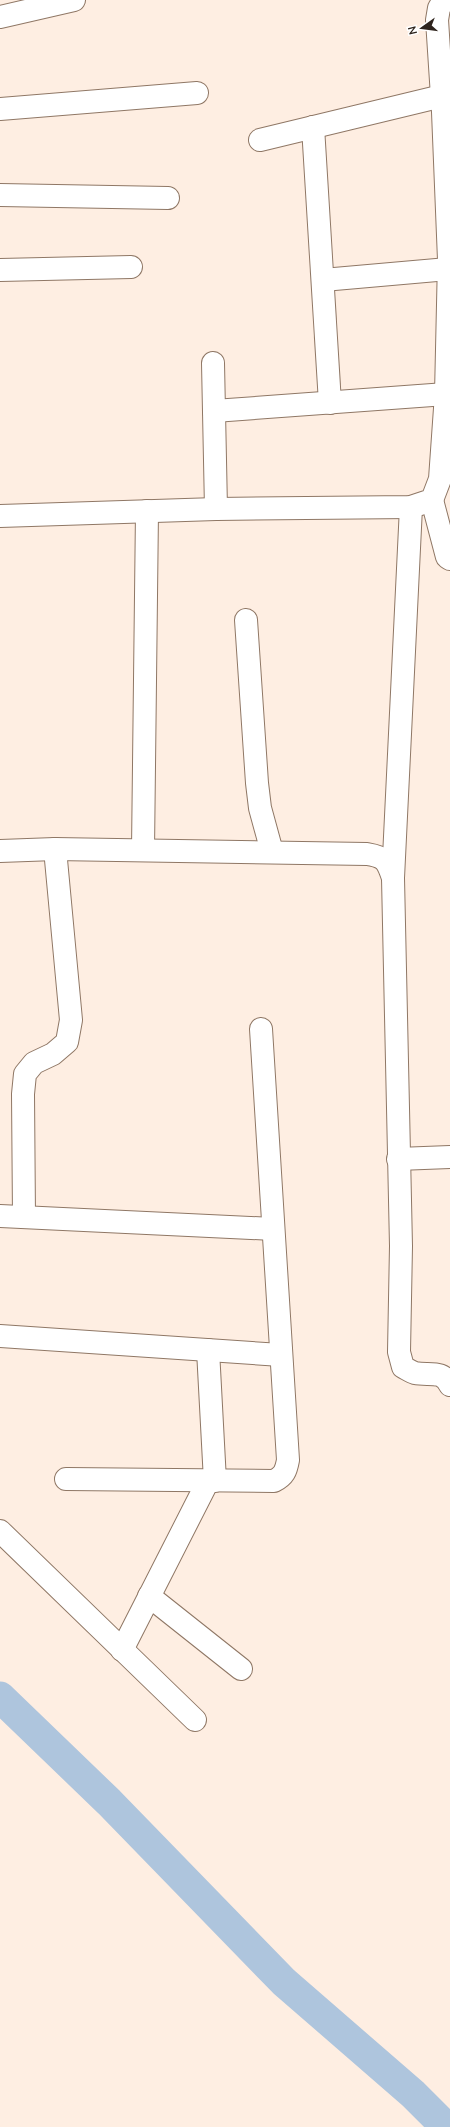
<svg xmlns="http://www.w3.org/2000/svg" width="450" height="2127" viewBox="0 0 450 2127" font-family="Mulish,sans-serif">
  <rect width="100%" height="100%" fill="#feeee2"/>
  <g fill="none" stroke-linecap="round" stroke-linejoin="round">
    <path stroke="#aec5dd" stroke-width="31" d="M0,1697L109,1802L284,1982L413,2094L446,2127"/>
    <g stroke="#8f7765" stroke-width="24">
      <g id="street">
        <path d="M0,17L74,0"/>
        <path d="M0,109L197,93"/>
        <path d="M313,127L330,403"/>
        <path d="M260,140L442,96"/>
        <path d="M0,195L168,198"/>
        <path d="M0,270L131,267"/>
        <path d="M323,280L448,269"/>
        <path d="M213,363L216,509"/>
        <path d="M214,411L446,394"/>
        <path d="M432,500L447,557L450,559"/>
        <path d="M0,516L216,509L411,507L432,500L440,479L446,394L449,260L443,112L437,20L439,8L444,0"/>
        <path d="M246,620L257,783L260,808L272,852"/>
        <path d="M143,850L147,511"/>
        <path d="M0,851L55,849L367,854C385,857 387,860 393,878L401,1246L399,1352L403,1367C407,1369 411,1372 415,1373C429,1376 442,1369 450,1385"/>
        <path d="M393,878L411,507"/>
        <path d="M398,1159L450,1157"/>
        <path d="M0,1216L273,1229"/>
        <path d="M24,1217L23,1094L25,1074L34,1063L53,1054L67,1042L71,1020L55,849"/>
        <path d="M0,1336L281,1355"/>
        <path d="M208,1350L215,1481"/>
        <path d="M66,1479L274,1481C284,1476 286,1471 288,1460L261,1029"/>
        <path d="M0,1531L195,1720"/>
        <path d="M149,1596L241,1669"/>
        <path d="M122,1650L208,1481"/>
      </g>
    </g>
    <use href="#street" stroke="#fff" stroke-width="22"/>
  </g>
  <g transform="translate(422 28) rotate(256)" stroke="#ffffff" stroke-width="3" paint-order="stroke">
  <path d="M0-3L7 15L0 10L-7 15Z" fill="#2e241d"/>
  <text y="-6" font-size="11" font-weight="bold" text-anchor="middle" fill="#2e241d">N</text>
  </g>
</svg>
